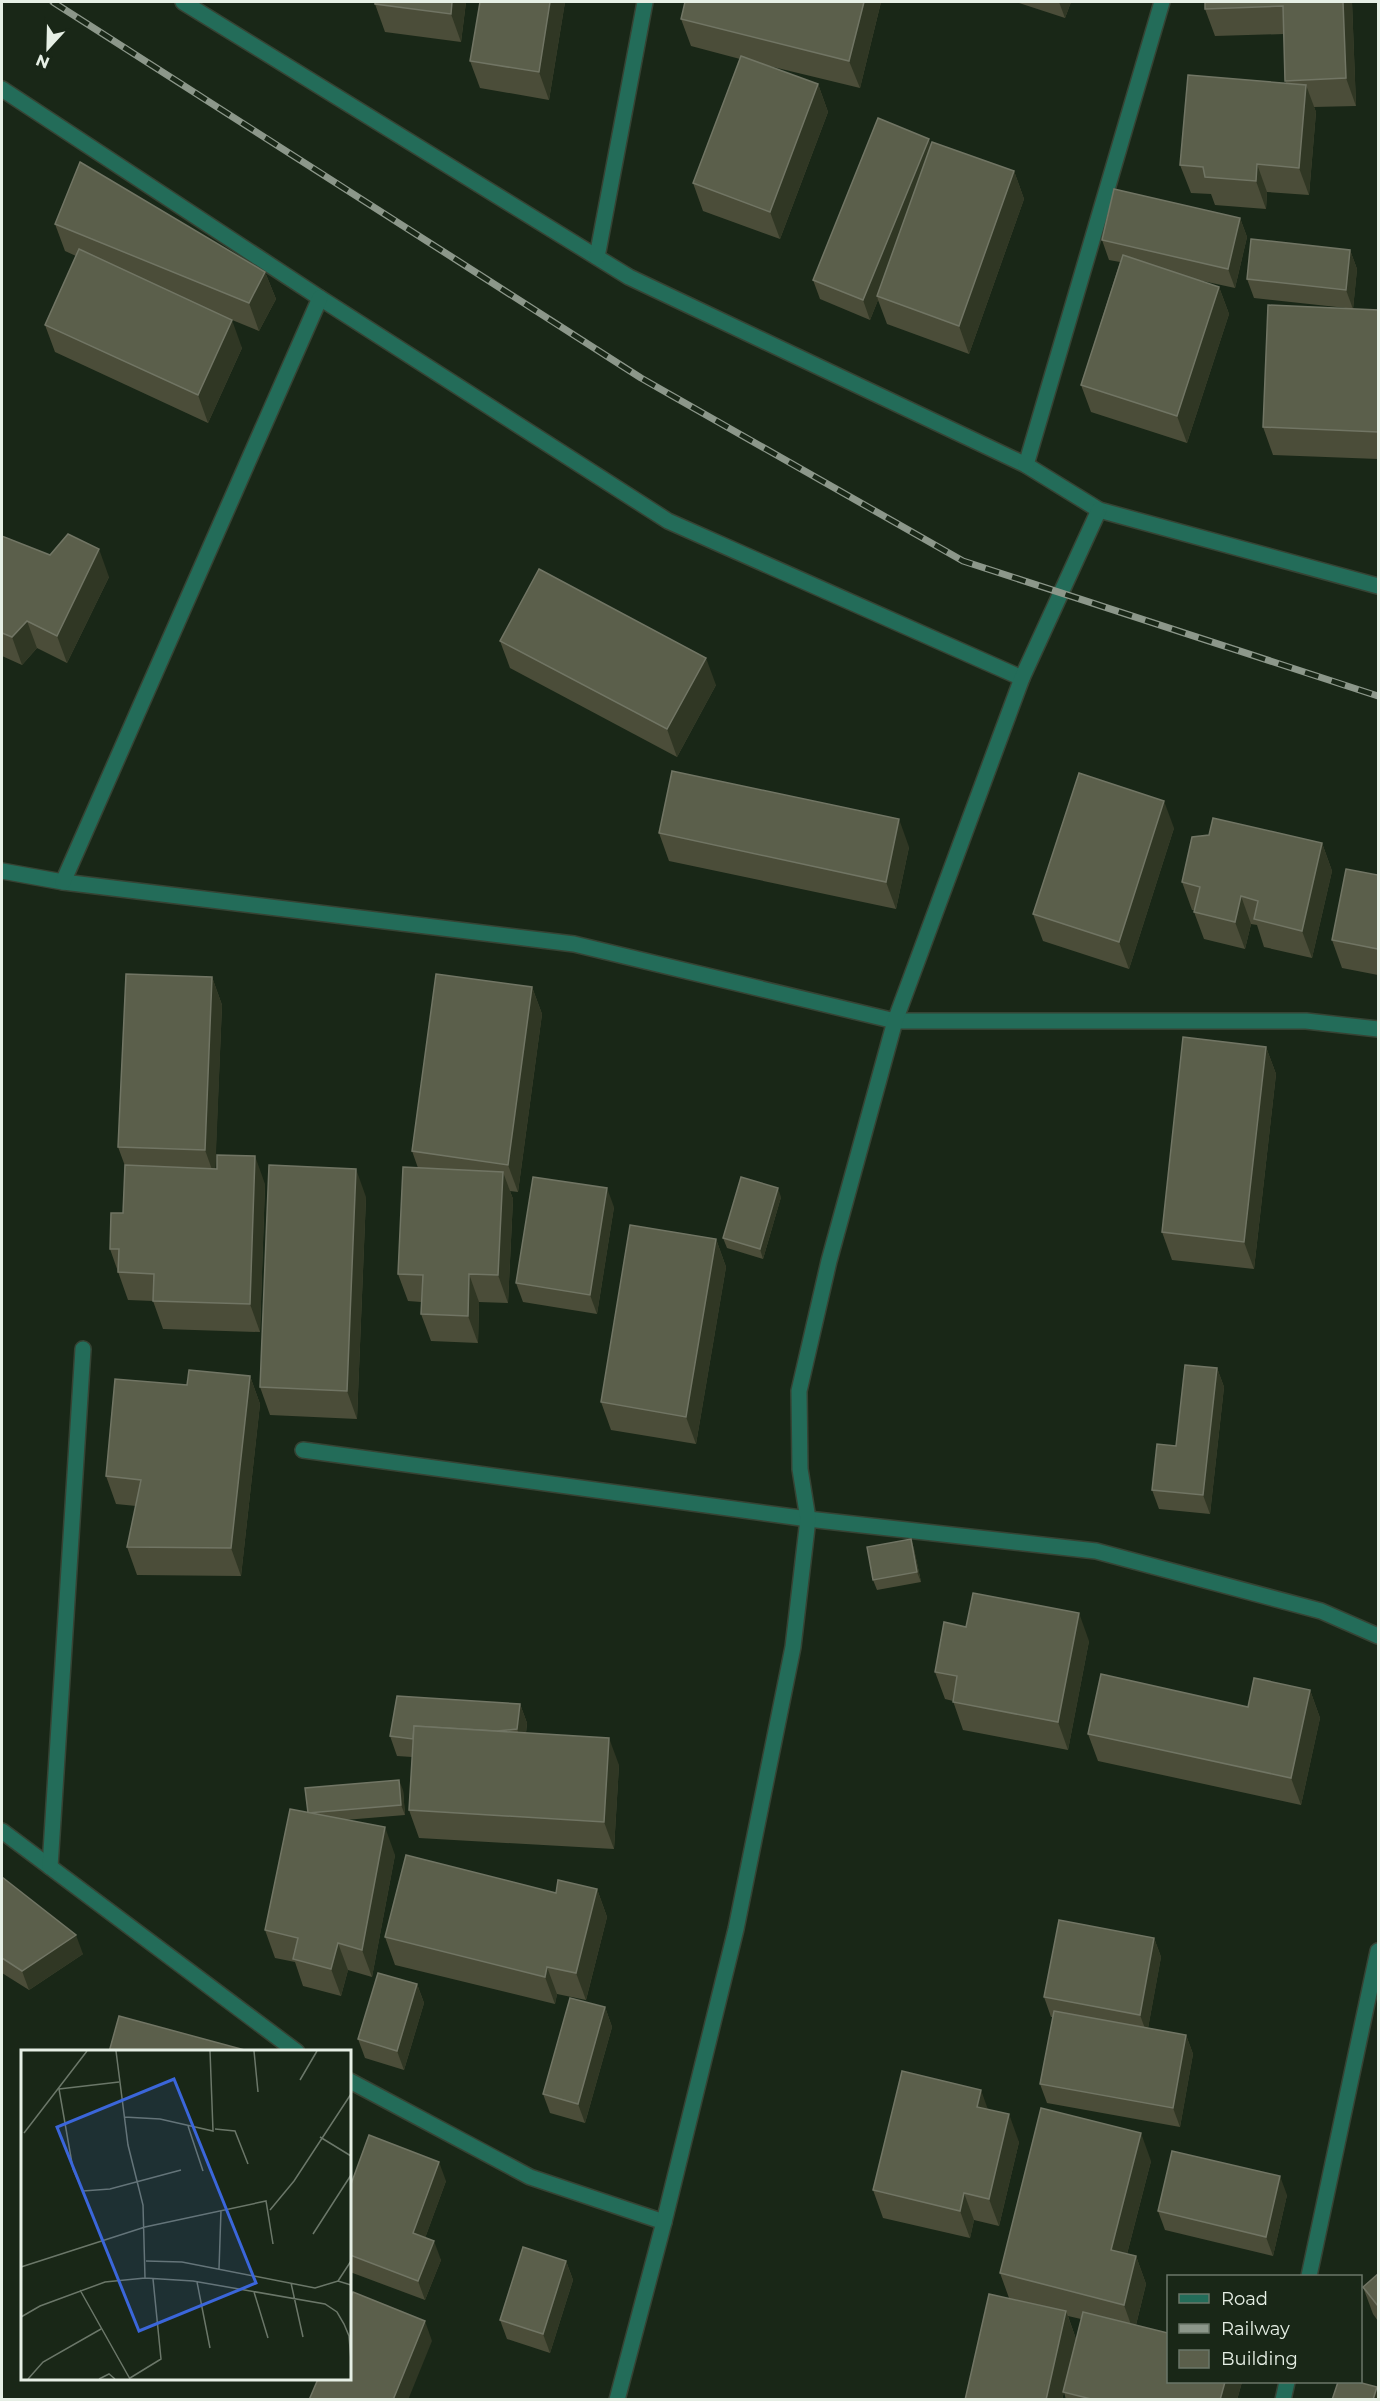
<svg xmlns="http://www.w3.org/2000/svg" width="1380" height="2401" viewBox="0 0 1380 2401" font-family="Montserrat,sans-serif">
  <rect width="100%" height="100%" fill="#192717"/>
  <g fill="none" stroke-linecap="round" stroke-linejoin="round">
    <g stroke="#364334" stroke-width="18">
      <g id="minor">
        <path d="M183,2L629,277L1026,465L1099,510L1378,586"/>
        <path d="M2,89L320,298L668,521L1022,678"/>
        <path d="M597,257L645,2"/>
        <path d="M1026,465L1162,2"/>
        <path d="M2,871L63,882L574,944L895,1021H1306L1378,1029"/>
        <path d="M63,882L320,298"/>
        <path d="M303,1450L808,1519L1096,1551L1321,1611L1378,1636"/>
        <path d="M2,1831L297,2052"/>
        <path d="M50,1867L83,1349"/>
        <path d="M350,2081L530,2177L664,2222"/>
        <path d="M1309,2276L1378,1951"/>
        <path d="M617,2400L664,2222L736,1929L793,1647L808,1519L800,1469L799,1391L829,1261L895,1021L1022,678L1099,510"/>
        <path d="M1283,2400L1287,2382"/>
      </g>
    </g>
    <use href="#minor" stroke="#236c59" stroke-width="15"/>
    <g stroke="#8c978a" stroke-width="7">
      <path id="rail" d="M53,2L641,378L963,561L1378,696"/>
    </g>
    <use href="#rail" stroke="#192717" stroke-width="4.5" stroke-dasharray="14" stroke-linecap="butt"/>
  </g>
  <g fill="#4b4d39" fill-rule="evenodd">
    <path d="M466,2L461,42L385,32L375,4Z"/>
    <path d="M565,2L549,100L480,88L470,61Z"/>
    <path d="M881,2L860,88L765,65L818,84L828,112L780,239L703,211L693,183L740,59L691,46L681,19Z"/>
    <path d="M1016,2H1071L1065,18Z"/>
    <path d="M1205,2H1352L1356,106L1314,107L1316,112L1309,195L1267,192L1266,209L1215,205L1211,194L1191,193L1180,165L1286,83L1285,81L1284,34L1215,36L1205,9Z"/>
    <path d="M931,145L1014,171L1024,199L969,354L887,324L878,300L870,320L820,299L813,280Z"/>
    <path d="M1240,218L1247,237L1235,288L1198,280L1219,287L1229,314L1187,443L1091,412L1081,385L1120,262L1109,260L1102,240Z"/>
    <path d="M55,224L265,272L276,299L259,331L220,315L242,348L208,423L55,352L45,325L76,256L65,251Z"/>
    <path d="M1350,250L1357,269L1353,309L1378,310V459L1273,455L1263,427L1346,308L1254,298L1247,279Z"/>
    <path d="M2,536L50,555L109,577L67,663L37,648L22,665L2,656Z"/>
    <path d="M500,641L716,685L677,757L510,668Z"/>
    <path d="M1174,828L1129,969L1043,941L1033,914Z"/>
    <path d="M659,833L909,847L896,909L669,861Z"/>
    <path d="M1322,843L1332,871L1312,958L1264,947L1257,925L1251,924L1245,949L1204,939L1194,912V910H1192L1182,882Z"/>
    <path d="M1378,875V975L1342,968L1332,940Z"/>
    <path d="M212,977L222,1005L215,1169L265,1184L260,1332L163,1329L153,1301L128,1300L110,1249L123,1213L125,1166L118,1147Z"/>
    <path d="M532,987L542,1014L518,1192L510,1191L513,1199L508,1303L479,1302L478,1343L431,1341L421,1314V1302L408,1301L398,1274L418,1168L412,1151Z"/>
    <path d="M1266,1047L1276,1074L1254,1269L1172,1260L1162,1232Z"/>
    <path d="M366,1197L357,1419L270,1415L260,1387Z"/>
    <path d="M781,1197L763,1259L727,1248L723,1238Z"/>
    <path d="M614,1207L597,1314L523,1302L516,1283Z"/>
    <path d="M716,1239L726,1267L696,1444L611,1430L601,1402Z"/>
    <path d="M1217,1368L1224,1387L1210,1514L1159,1509L1152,1490Z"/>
    <path d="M250,1376L260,1404L241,1576L137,1575L127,1547L136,1506L116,1504L106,1476L187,1385Z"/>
    <path d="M911,1539L914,1549L921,1582L877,1590L873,1580Z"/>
    <path d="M966,1627L1089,1641L1068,1750L963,1730L953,1701L945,1699L935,1672Z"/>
    <path d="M1310,1690L1320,1718L1301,1805L1098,1761L1088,1734L1248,1707Z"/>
    <path d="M520,1704L527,1723L526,1733L619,1765L614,1849L419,1838L409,1810L412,1757L397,1756L390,1736Z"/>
    <path d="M403,1790L405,1815L345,1820L395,1855L372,1977L348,1970L341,1996L303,1986L295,1962L275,1958L265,1930L308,1813Z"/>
    <path d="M2,1877L83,1954L29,1990L2,1973Z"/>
    <path d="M597,1889L607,1917L586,2000L557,1994L555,2004L395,1965L385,1937L556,1893Z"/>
    <path d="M1154,1938L1161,1957L1148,2028L1186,2035L1193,2054L1180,2127L1047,2103L1040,2084L1053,2017H1051L1044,1997Z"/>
    <path d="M417,1984L424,2003L404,2070L365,2058L358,2039Z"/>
    <path d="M605,2007L612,2027L585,2123L550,2113L543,2094Z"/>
    <path d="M988,2109L1019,2142L999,2226L974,2220L970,2238L883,2218L873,2190Z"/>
    <path d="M1151,2161L1127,2254L1136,2256L1146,2284L1136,2325L1168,2382H1242L1237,2400H1066L1064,2392L1062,2400H965L1009,2298L1000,2273ZM1068,2316L1081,2319L1076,2339Z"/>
    <path d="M446,2181L425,2238L441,2260L425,2300L350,2272V2187Z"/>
    <path d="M1287,2195L1273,2256L1165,2230L1158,2211Z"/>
    <path d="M566,2261L573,2280L550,2353L507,2339L500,2320Z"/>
    <path d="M1378,2274V2321L1373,2314L1363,2287Z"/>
  </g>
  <g fill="#303724">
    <path d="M452,2H466L461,42L451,14Z"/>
    <path d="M550,2H565L549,100L539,72Z"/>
    <path d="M864,2H881L860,88L849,61Z"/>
    <path d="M1059,2H1071L1065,18Z"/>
    <path d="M1343,2H1352L1356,106L1346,78Z"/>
    <path d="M818,84L828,112L780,239L770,212Z"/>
    <path d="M1306,85L1316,112L1309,195L1299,168Z"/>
    <path d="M929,139L936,158L877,296L878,300L870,320L863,300Z"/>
    <path d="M1257,164L1267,192L1266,209L1256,181Z"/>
    <path d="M1014,171L1024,199L969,354L959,326Z"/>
    <path d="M1240,218L1247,237L1235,288L1228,269Z"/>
    <path d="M1350,250L1357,269L1353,309L1346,290Z"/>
    <path d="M265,272L276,299L259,331L249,303Z"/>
    <path d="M1219,287L1229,314L1187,443L1177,416Z"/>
    <path d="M232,320L242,348L208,423L198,395Z"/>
    <path d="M99,549L109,577L67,663L57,636Z"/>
    <path d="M27,621L37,648L22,665L12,637Z"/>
    <path d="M706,658L716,685L677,757L667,729Z"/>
    <path d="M1164,801L1174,828L1129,969L1119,942Z"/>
    <path d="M899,819L909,847L896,909L886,882Z"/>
    <path d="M1322,843L1332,871L1312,958L1302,931Z"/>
    <path d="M1241,896L1251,924L1245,949L1235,922Z"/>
    <path d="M212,977L222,1005L215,1178L205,1150Z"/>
    <path d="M532,987L542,1014L518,1192L508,1165Z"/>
    <path d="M1266,1047L1276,1074L1254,1269L1244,1242Z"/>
    <path d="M255,1156L265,1184L260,1332L250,1304Z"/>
    <path d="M356,1169L366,1197L357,1419L347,1391Z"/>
    <path d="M503,1172L513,1199L508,1303L498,1275Z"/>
    <path d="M607,1188L614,1207L597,1314L590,1295Z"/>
    <path d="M778,1188L781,1197L763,1259L760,1249Z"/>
    <path d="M716,1239L726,1267L696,1444L686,1417Z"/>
    <path d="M469,1274L479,1302L478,1343L468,1316Z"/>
    <path d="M1217,1368L1224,1387L1210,1514L1203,1495Z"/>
    <path d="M250,1376L260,1404L241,1576L231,1548Z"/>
    <path d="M911,1539L914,1549L921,1582L917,1572Z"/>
    <path d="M1079,1613L1089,1641L1068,1750L1058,1722Z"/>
    <path d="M1310,1690L1320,1718L1301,1805L1291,1778Z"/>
    <path d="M520,1704L527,1723L524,1748L517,1729Z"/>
    <path d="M609,1738L619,1765L614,1849L604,1822Z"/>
    <path d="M399,1780L403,1790L405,1815L401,1805Z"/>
    <path d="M385,1827L395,1855L372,1977L362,1950Z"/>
    <path d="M597,1889L607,1917L586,2000L576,1973Z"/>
    <path d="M76,1935L83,1954L29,1990L22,1971Z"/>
    <path d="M1154,1938L1161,1957L1147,2034L1140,2015Z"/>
    <path d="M338,1943L348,1970L341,1996L331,1969Z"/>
    <path d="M547,1967L557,1994L555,2004L545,1977Z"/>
    <path d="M417,1984L424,2003L404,2070L397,2051Z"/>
    <path d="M605,2007L612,2027L585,2123L578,2104Z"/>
    <path d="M1186,2035L1193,2054L1180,2127L1173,2108Z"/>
    <path d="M981,2090L991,2118L977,2107Z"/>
    <path d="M1009,2114L1019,2142L999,2226L989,2199Z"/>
    <path d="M1141,2133L1151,2161L1121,2277L1111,2250Z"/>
    <path d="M439,2162L446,2181L420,2252L413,2233Z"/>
    <path d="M1280,2176L1287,2195L1273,2256L1266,2237Z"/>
    <path d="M964,2193L974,2220L970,2238L960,2211Z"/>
    <path d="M434,2241L441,2260L425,2300L418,2281Z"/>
    <path d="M1136,2256L1146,2284L1134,2333L1124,2305Z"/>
    <path d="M566,2261L573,2280L550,2353L543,2334Z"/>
    <path d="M1066,2311L1076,2339L1062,2400H1046Z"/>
    <path d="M425,2321L432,2341L408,2400H393Z"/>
    <path d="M1225,2382H1242L1237,2400H1220Z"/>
    <path d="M1377,2387L1378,2391V2400H1373Z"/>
  </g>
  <g fill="#5b5f4b" stroke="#717564" stroke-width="1.5">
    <path d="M375,2H452L451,14L375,4Z"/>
    <path d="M480,2H550L539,72L470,61Z"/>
    <path d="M685,2H864L849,61L681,19Z"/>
    <path d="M1205,2H1343L1346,78L1285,81L1283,6L1205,9Z"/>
    <path d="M741,56L818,84L770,212L693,183Z"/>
    <path d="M1188,75L1306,85L1299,168L1257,164L1256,181L1205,177L1203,167L1180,165Z"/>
    <path d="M878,118L929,139L863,300L813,280Z"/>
    <path d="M932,142L1014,171L959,326L877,296Z"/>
    <path d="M80,162L265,272L249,303L55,224Z"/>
    <path d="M1114,189L1240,218L1228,269L1102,240Z"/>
    <path d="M1251,239L1350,250L1346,290L1247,279Z"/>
    <path d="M79,249L232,320L198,395L45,325Z"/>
    <path d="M1123,255L1219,287L1177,416L1081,385Z"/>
    <path d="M1268,305L1378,310V432L1263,427Z"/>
    <path d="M68,534L99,549L57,636L27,621L12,637L2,633V536L50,555Z"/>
    <path d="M539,569L706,658L667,729L500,641Z"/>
    <path d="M672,771L899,819L886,882L659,833Z"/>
    <path d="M1079,773L1164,801L1119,942L1033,914Z"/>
    <path d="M1213,818L1322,843L1302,931L1254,919L1258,901L1241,896L1235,922L1194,912L1200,887L1182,882L1192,837L1209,835Z"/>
    <path d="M1346,869L1378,875V949L1332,940Z"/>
    <path d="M126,974L212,977L205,1150L118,1147Z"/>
    <path d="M436,974L532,987L508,1165L412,1151Z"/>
    <path d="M1183,1037L1266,1047L1244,1242L1162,1232Z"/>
    <path d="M217,1155L255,1156L250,1304L153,1301L154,1274L118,1272L119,1249H110L111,1213H123L125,1165L217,1169Z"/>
    <path d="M269,1165L356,1169L347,1391L260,1387Z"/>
    <path d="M403,1167L503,1172L498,1275L469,1274L468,1316L421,1314L423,1275L398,1274Z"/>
    <path d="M533,1177L607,1188L590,1295L516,1283Z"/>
    <path d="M741,1177L778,1188L760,1249L723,1238Z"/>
    <path d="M630,1225L716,1239L686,1417L601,1402Z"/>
    <path d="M1185,1365L1217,1368L1203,1495L1152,1490L1157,1444L1176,1446Z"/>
    <path d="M189,1370L250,1376L231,1548L127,1547L141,1480L106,1476L115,1379L187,1385Z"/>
    <path d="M911,1539L917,1572L873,1580L867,1547Z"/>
    <path d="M973,1593L1079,1613L1058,1722L953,1702L957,1676L935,1672L944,1622L966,1627Z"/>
    <path d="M1101,1674L1248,1707L1254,1678L1310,1690L1291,1778L1088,1734Z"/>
    <path d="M397,1696L520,1704L517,1729L497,1731L414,1726L413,1739L390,1736Z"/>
    <path d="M414,1726L609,1738L604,1822L409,1810Z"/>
    <path d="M399,1780L401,1805L308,1813L305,1788Z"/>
    <path d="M290,1809L385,1827L362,1950L338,1943L331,1969L293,1959L298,1938L265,1930Z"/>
    <path d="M406,1855L556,1893L558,1880L597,1889L576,1973L547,1967L545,1977L385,1937Z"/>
    <path d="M2,1877L76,1935L22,1971L2,1958Z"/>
    <path d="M1059,1920L1154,1938L1140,2015L1044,1997Z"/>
    <path d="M378,1973L417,1984L397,2051L358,2039Z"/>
    <path d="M570,1998L605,2007L578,2104L543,2094Z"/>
    <path d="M1054,2011L1186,2035L1173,2108L1040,2084Z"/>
    <path d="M119,2016L252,2052H109Z"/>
    <path d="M902,2071L981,2090L977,2107L1009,2114L989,2199L964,2193L960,2211L873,2190Z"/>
    <path d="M1041,2108L1141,2133L1111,2250L1136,2256L1124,2305L1000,2273Z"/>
    <path d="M369,2135L439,2162L413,2233L434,2241L418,2281L350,2255V2187Z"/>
    <path d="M1172,2151L1280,2176L1266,2237L1158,2211Z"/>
    <path d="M523,2247L566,2261L543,2334L500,2320Z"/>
    <path d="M1378,2274V2306L1363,2287Z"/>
    <path d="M353,2292L425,2321L393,2400H309L318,2379H350V2300Z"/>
    <path d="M989,2294L1066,2311L1046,2400H965Z"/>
    <path d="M1083,2312L1168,2333V2382H1225L1220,2400H1095L1063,2392Z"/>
    <path d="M1338,2382H1358L1377,2387L1373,2400H1332Z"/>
  </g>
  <g transform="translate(21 2050)">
    <rect width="330" height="330" fill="#192717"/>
    <path fill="none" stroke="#6b7769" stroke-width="1.5" d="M95,1L107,95L122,155L124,228M233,1L237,42M279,30L296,1M38,39L52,119L62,141L89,139L160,120M38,39L98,32M103,67L139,69L192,81L189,1M167,76L182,121M194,79L214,81L227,114M3,83L66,1M299,87L330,106M249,160L273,131L330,44M292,184L330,125M125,211L161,212L294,238L317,231L330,235M0,217L124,177L245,151L252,194M198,219L200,160M317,231L330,211M176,232L189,298M270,233L282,287M59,240L109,329M233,242L247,288M0,267L19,256L84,232L124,228L172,231L304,254L316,262L323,274L328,286L330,310M109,328L140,309L132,229M7,329L22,312L80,279M78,329L88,324L94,329"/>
    <path fill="#3b66da" fill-opacity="0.15" stroke="#3b66da" stroke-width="3" d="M153,29L235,233L118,281L36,77Z"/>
    <rect width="330" height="330" fill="none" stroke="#e6efe5" stroke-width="3"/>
  </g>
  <rect width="1380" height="2401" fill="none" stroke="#e6efe5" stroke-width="6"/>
  <rect x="1167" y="2275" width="195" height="108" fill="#192717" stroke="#6b7769" stroke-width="1.5"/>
  <rect x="1179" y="2294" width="30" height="9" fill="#236c59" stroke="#6b7769" stroke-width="1.5"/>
  <text x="1221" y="2305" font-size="18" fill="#e6efe5">Road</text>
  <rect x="1179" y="2324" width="30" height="9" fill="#8c978a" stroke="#6b7769" stroke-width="1.5"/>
  <text x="1221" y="2335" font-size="18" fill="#e6efe5">Railway</text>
  <rect x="1179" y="2350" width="30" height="18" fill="#5b5f4b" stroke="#6b7769" stroke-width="1.5"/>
  <text x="1221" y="2365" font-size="18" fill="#e6efe5">Building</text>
  <g transform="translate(48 48) rotate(202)" stroke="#192717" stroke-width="4.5" paint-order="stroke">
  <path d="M0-4.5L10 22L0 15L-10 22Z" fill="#e6efe5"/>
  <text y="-9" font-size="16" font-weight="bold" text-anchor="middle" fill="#e6efe5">N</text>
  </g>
</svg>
